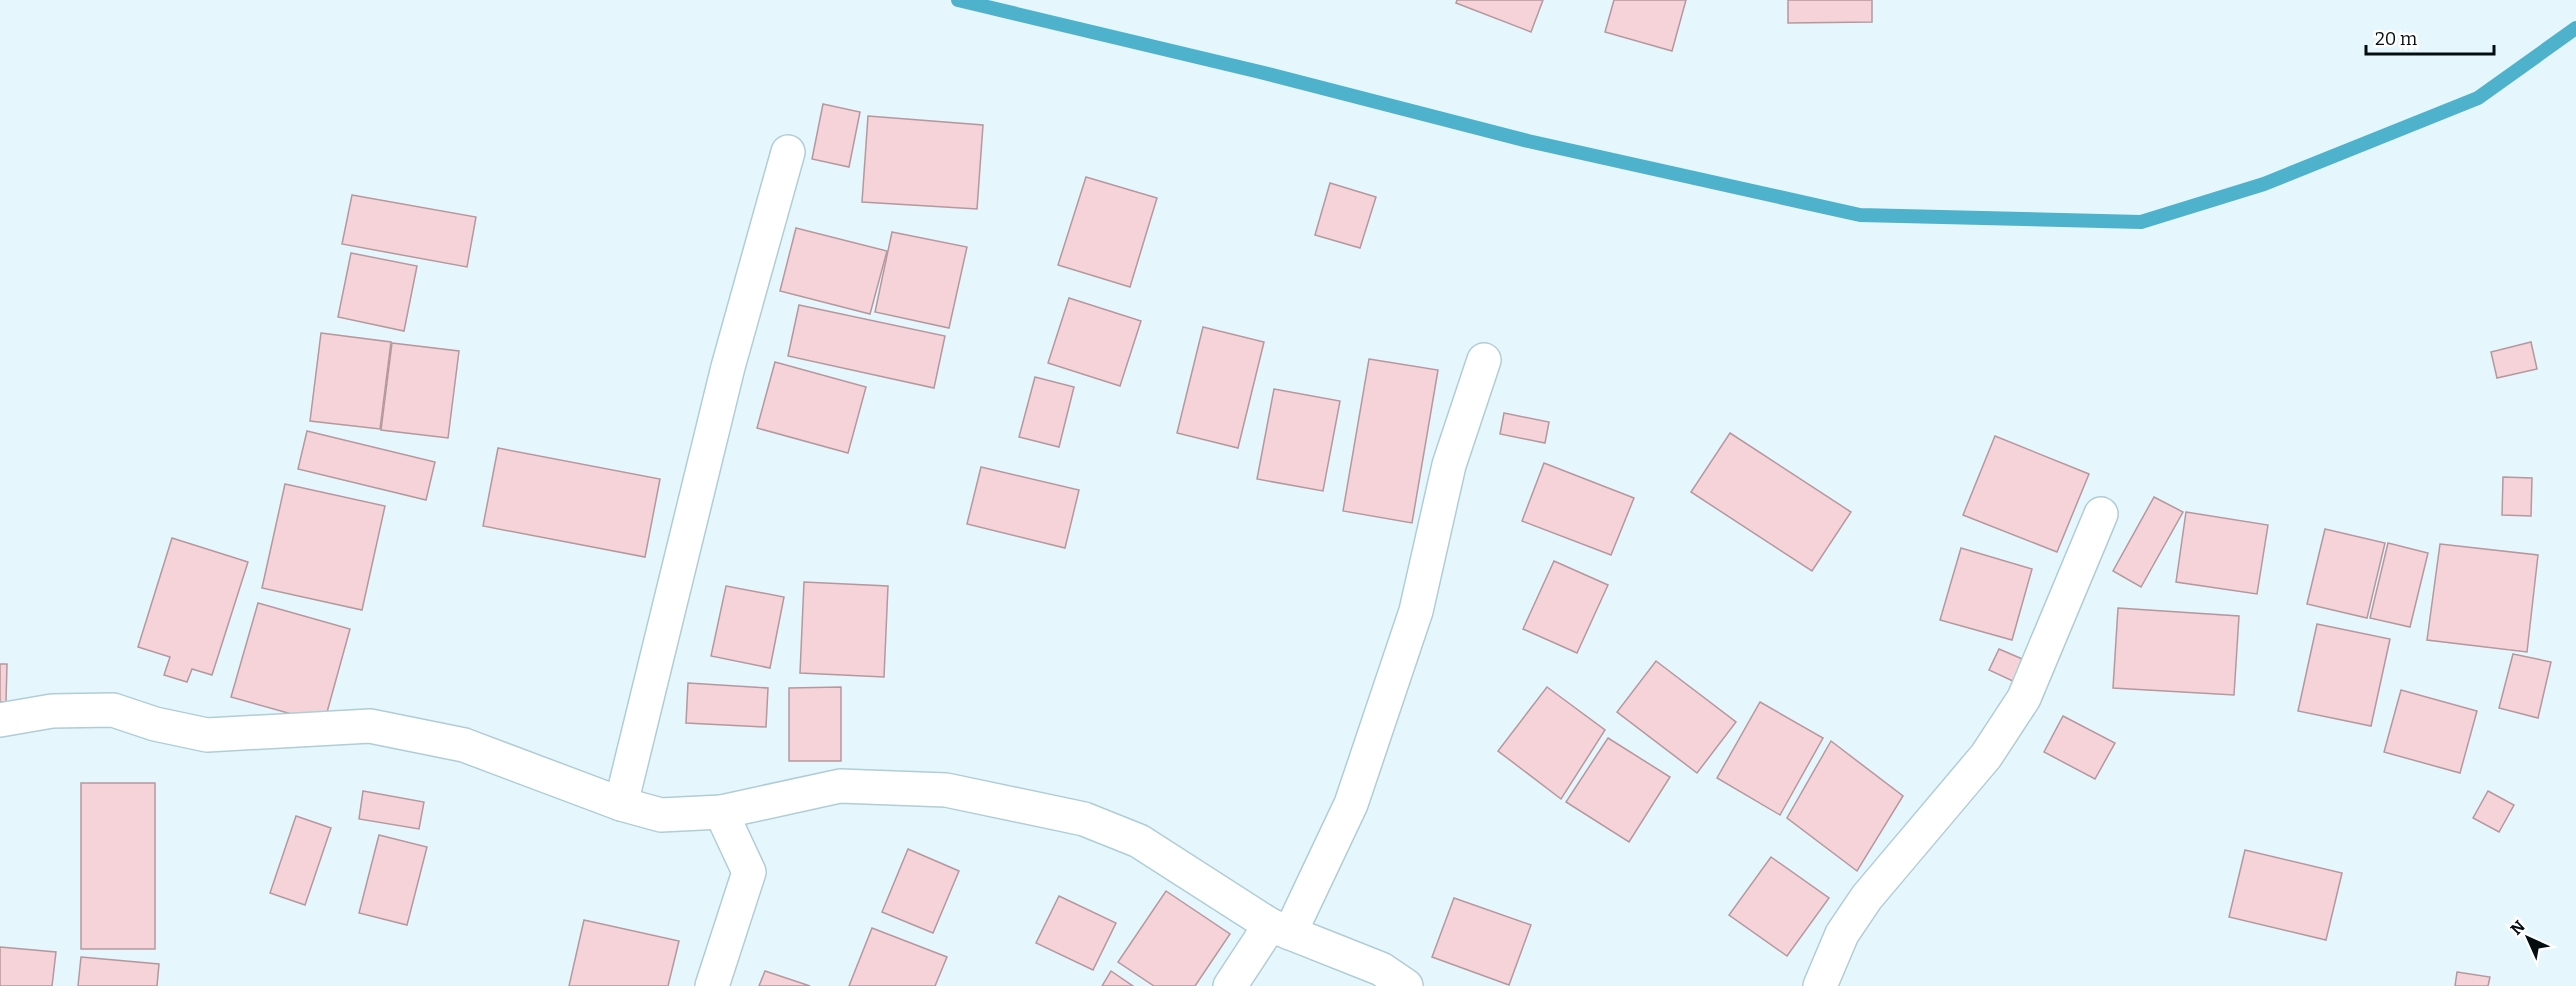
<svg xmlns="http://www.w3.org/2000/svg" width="2576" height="986" viewBox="0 0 2576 986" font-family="Bitter,serif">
  <rect width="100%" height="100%" fill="#e5f7fd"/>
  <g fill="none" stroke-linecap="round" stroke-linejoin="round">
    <path stroke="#4fb2cd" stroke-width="14" d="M958,0L1260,72L1528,141L1860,215L2141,222L2264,184L2478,98L2576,28"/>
  </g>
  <g fill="#f6d3d9" stroke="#b4989d" stroke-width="1.5">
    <path d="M1457,0H1543L1531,32L1456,3Z"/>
    <path d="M1614,0H1686L1672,51L1605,32Z"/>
    <path d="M1788,0H1872V22L1788,23Z"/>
    <path d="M823,104L860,112L849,167L812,159Z"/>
    <path d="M868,116L983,125L977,209L862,202Z"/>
    <path d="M1086,177L1157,198L1130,287L1058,265Z"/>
    <path d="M1330,183L1376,197L1360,248L1315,235Z"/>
    <path d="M352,195L476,217L467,267L342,244Z"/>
    <path d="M796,228L887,251L870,314L780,291Z"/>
    <path d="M892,232L967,247L949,328L875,312Z"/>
    <path d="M351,253L417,266L404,331L338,317Z"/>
    <path d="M1069,298L1141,321L1120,386L1048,363Z"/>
    <path d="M799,305L945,336L934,388L788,356Z"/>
    <path d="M1203,327L1264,342L1238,448L1177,433Z"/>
    <path d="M321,333L391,342L380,429L310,421Z"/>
    <path d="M2531,342L2537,369L2497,378L2491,352Z"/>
    <path d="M392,343L459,351L448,438L381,430Z"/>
    <path d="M1369,359L1438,370L1412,523L1343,511Z"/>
    <path d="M775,362L866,387L848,453L757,428Z"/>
    <path d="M1035,377L1074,387L1059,447L1019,437Z"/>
    <path d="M1274,389L1340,401L1323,491L1257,479Z"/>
    <path d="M1504,413L1549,422L1545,443L1500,434Z"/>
    <path d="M307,431L435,462L426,500L298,469Z"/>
    <path d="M1730,433L1851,512L1812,571L1691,492Z"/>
    <path d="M1995,436L2089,474L2057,552L1963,515Z"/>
    <path d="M498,448L660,479L645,557L483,526Z"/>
    <path d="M1544,463L1634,498L1611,555L1522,521Z"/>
    <path d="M981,467L1079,490L1065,548L967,524Z"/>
    <path d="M2503,477L2532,478L2531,516L2502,515Z"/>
    <path d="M285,484L385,506L362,610L262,588Z"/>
    <path d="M2154,497L2183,512L2141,587L2113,571Z"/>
    <path d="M2186,512L2268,525L2257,594L2176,582Z"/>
    <path d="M2325,529L2385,543L2367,618L2307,604Z"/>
    <path d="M172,538L248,562L212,675L192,669L187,682L164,675L170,657L138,647Z"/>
    <path d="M2388,543L2428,553L2410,627L2370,618Z"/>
    <path d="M2440,544L2538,555L2527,652L2427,640Z"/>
    <path d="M1961,548L2032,569L2012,640L1940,620Z"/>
    <path d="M1554,561L1608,585L1577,653L1523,629Z"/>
    <path d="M804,582L888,586L884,677L800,673Z"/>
    <path d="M726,586L784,597L770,668L711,656Z"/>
    <path d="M258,603L350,629L324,723L231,697Z"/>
    <path d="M2118,608L2239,616L2234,695L2113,688Z"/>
    <path d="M2317,624L2390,639L2371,726L2298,711Z"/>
    <path d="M1999,649L2027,661L2017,683L1989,670Z"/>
    <path d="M2513,654L2551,662L2538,718L2499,708Z"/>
    <path d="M1656,661L1736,722L1697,773L1617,712Z"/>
    <path d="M0,664H7L6,702H0Z"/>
    <path d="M688,683L768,688L766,727L686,723Z"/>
    <path d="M841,687V761H789V688Z"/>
    <path d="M1547,687L1605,730L1561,799L1498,751Z"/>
    <path d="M2401,690L2477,711L2460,773L2384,752Z"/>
    <path d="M1760,702L1823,738L1780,815L1717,778Z"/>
    <path d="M2063,716L2115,743L2095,779L2044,752Z"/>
    <path d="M1608,738L1670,777L1629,842L1566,802Z"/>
    <path d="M1831,741L1903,796L1857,871L1787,818Z"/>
    <rect x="81" y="783" width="74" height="166"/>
    <path d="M363,791L424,802L419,829L359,819Z"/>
    <path d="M2488,791L2514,805L2499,832L2473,818Z"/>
    <path d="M296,816L331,828L305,905L270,893Z"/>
    <path d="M379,835L427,847L407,925L359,913Z"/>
    <path d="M908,849L959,871L933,933L882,912Z"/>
    <path d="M2245,850L2342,873L2326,940L2229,917Z"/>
    <path d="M1771,857L1829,898L1787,956L1729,915Z"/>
    <path d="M1166,891L1230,934L1195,986H1154L1118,962Z"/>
    <path d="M1059,896L1116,923L1093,970L1036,943Z"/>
    <path d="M1454,898L1531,925L1509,985L1432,957Z"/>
    <path d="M584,920L679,941L668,986H569Z"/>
    <path d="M872,928L947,957L935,986H849Z"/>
    <path d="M0,947L56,952L52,986H0Z"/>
    <path d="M81,957L159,964L157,986H78Z"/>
    <path d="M765,971L810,986H759Z"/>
    <path d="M1111,971L1133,986H1102Z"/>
    <path d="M2457,972L2490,977L2488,986H2455Z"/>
  </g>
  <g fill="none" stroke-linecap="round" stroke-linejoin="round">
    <g stroke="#b0cdd6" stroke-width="36">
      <g id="minor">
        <path d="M0,720L52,711L113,710L155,724L207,735L370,726L464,745L621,804L661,815L721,812L840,786L946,790L1084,819L1139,841L1270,925L1381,969L1406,986"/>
        <path d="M621,804L728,367L788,152"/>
        <path d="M1290,933L1351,804L1416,611L1449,465L1484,360"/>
        <path d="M712,986L749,872L721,812"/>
        <path d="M1230,986L1270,925"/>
        <path d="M1820,986L1842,934L1867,897L1986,756L2024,698L2101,514"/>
      </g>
    </g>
    <use href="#minor" stroke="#fff" stroke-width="33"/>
  </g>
  <g transform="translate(2528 938) rotate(315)" stroke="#ffffff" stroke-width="4.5" paint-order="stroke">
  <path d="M0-4.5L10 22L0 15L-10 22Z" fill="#040e11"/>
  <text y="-9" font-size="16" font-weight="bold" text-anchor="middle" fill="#040e11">N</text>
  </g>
  <path d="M2366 45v9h128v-9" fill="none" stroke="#040e11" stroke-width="3"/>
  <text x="2375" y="45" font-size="18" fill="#040e11" stroke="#ffffff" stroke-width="4.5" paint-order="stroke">20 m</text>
</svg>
